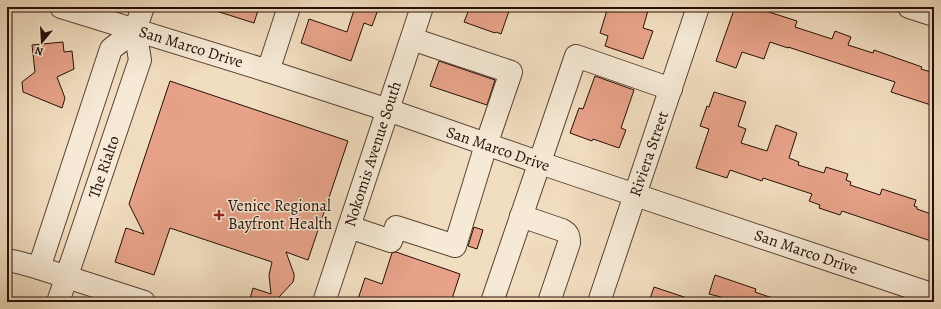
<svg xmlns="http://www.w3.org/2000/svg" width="941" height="309" viewBox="0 0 941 309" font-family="Alegreya,serif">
  <rect width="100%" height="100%" fill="#f1ddbf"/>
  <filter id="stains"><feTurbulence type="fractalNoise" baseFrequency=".005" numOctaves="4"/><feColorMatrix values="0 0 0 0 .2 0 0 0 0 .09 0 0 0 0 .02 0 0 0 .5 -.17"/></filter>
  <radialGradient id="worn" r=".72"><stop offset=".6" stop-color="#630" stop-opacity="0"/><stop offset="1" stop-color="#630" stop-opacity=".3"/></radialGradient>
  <g fill="#e7a289" stroke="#260f07">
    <path d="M214,7H259L254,23L213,10Z"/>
    <path d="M355,7H379L372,26L364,23L351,61L301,43L309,19L347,32Z"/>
    <path d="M470,7H497L509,11L501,34L496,32L495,33L464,22Z"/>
    <path d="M608,7H649L643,28L653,31L643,59L605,46L608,36L600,33Z"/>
    <path d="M735,7H753L797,21L795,27L832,39L835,31L851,37L848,45L873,53L874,50L922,67L921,69L934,73V106L891,92L895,82L788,47V48L770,42L764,59L742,52L736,68L716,61Z"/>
    <path d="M63,42L64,52L72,51L74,69L57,77L65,98L62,108L23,92L22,82L35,72L32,45Z"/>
    <path d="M439,61L495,80L487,105L430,86Z"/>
    <path d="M595,76L634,90L621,128L626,130L619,148L593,139L592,141L570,133L579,108L583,109Z"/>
    <path d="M170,81L348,141L308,260L286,252L294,274V278L293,282L279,297L287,300V302H249L253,288L271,294L269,275L272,262L170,228L154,275L115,262L126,228L144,234L129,204Z"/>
    <path d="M714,92L746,102L738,126L746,129L741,143L767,151L776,125L797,133L789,158L799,162L798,165L824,173L826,167L848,174L846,180L851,182L850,185L880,195L882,189L916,200L914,206L917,207V209L934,215V242L842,211L840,215L819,208L820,205L809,201L812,194L763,178L762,181L730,170L727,178L696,168L709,129L700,126L707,106L709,107Z"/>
    <path d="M474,227L483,230L477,249L468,246Z"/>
    <path d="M396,252L460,274L451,302H357L365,278L382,284L392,253Z"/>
    <path d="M715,275L756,289L755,292L778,300V302H719L721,297L709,294Z"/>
    <path d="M654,287L693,300L692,302H649Z"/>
  </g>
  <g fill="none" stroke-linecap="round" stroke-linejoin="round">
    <g stroke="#594235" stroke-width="24">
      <g id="minor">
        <path d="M61,7L268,71L388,110L552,167L934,295"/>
        <path d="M909,7L934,15"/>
        <path d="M268,71L289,7"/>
        <path d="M521,216L562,230C568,233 569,236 569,243L549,302"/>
        <path d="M349,227L391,241L396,227L455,246L486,145L511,72L412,39"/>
        <path d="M7,260L17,262L39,268L144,302"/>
        <path d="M39,268L111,49L135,30"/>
        <path d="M58,302L140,60L135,30L143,7"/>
        <path d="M324,302L422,7"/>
        <path d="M492,302L576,56L671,89"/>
        <path d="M599,302L698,7"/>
      </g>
    </g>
    <use href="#minor" stroke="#f6e9d5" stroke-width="22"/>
  </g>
  <path fill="#8f2418" stroke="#f6e9d5" stroke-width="1.5" d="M217 209h4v4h4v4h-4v4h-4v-4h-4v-4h4z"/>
  <g text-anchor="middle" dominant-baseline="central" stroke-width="3" stroke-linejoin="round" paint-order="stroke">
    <g font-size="16" fill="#260f07" stroke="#f6e9d5">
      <text transform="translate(191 47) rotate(17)">San Marco Drive</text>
      <text transform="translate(498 149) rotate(19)">San Marco Drive</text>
      <text transform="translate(373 154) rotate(-72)">Nokomis Avenue South</text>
      <text transform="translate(649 154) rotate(-71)">Riviera Street</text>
      <text transform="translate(104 167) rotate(-71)">The Rialto</text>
      <text transform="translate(806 252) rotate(19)">San Marco Drive</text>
    </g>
    <g font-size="16" fill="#260f07" stroke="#f6e9d5" text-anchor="start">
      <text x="228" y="206">Venice Regional<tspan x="228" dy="18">Bayfront Health</tspan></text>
    </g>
  </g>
  <rect width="941" height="309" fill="none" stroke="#f1ddbf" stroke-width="24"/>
  <rect x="8" y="8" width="925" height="293" fill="none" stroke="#260f07" stroke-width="2"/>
  <rect x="12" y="12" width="917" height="285" fill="none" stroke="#260f07"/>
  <g transform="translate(42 42) rotate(198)" stroke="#f6e9d5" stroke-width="3" paint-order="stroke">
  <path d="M0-3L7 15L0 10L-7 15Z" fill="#260f07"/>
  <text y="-6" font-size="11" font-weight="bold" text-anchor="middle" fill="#260f07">N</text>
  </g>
  <rect width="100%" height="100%" filter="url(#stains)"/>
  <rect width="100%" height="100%" fill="url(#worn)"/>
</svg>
